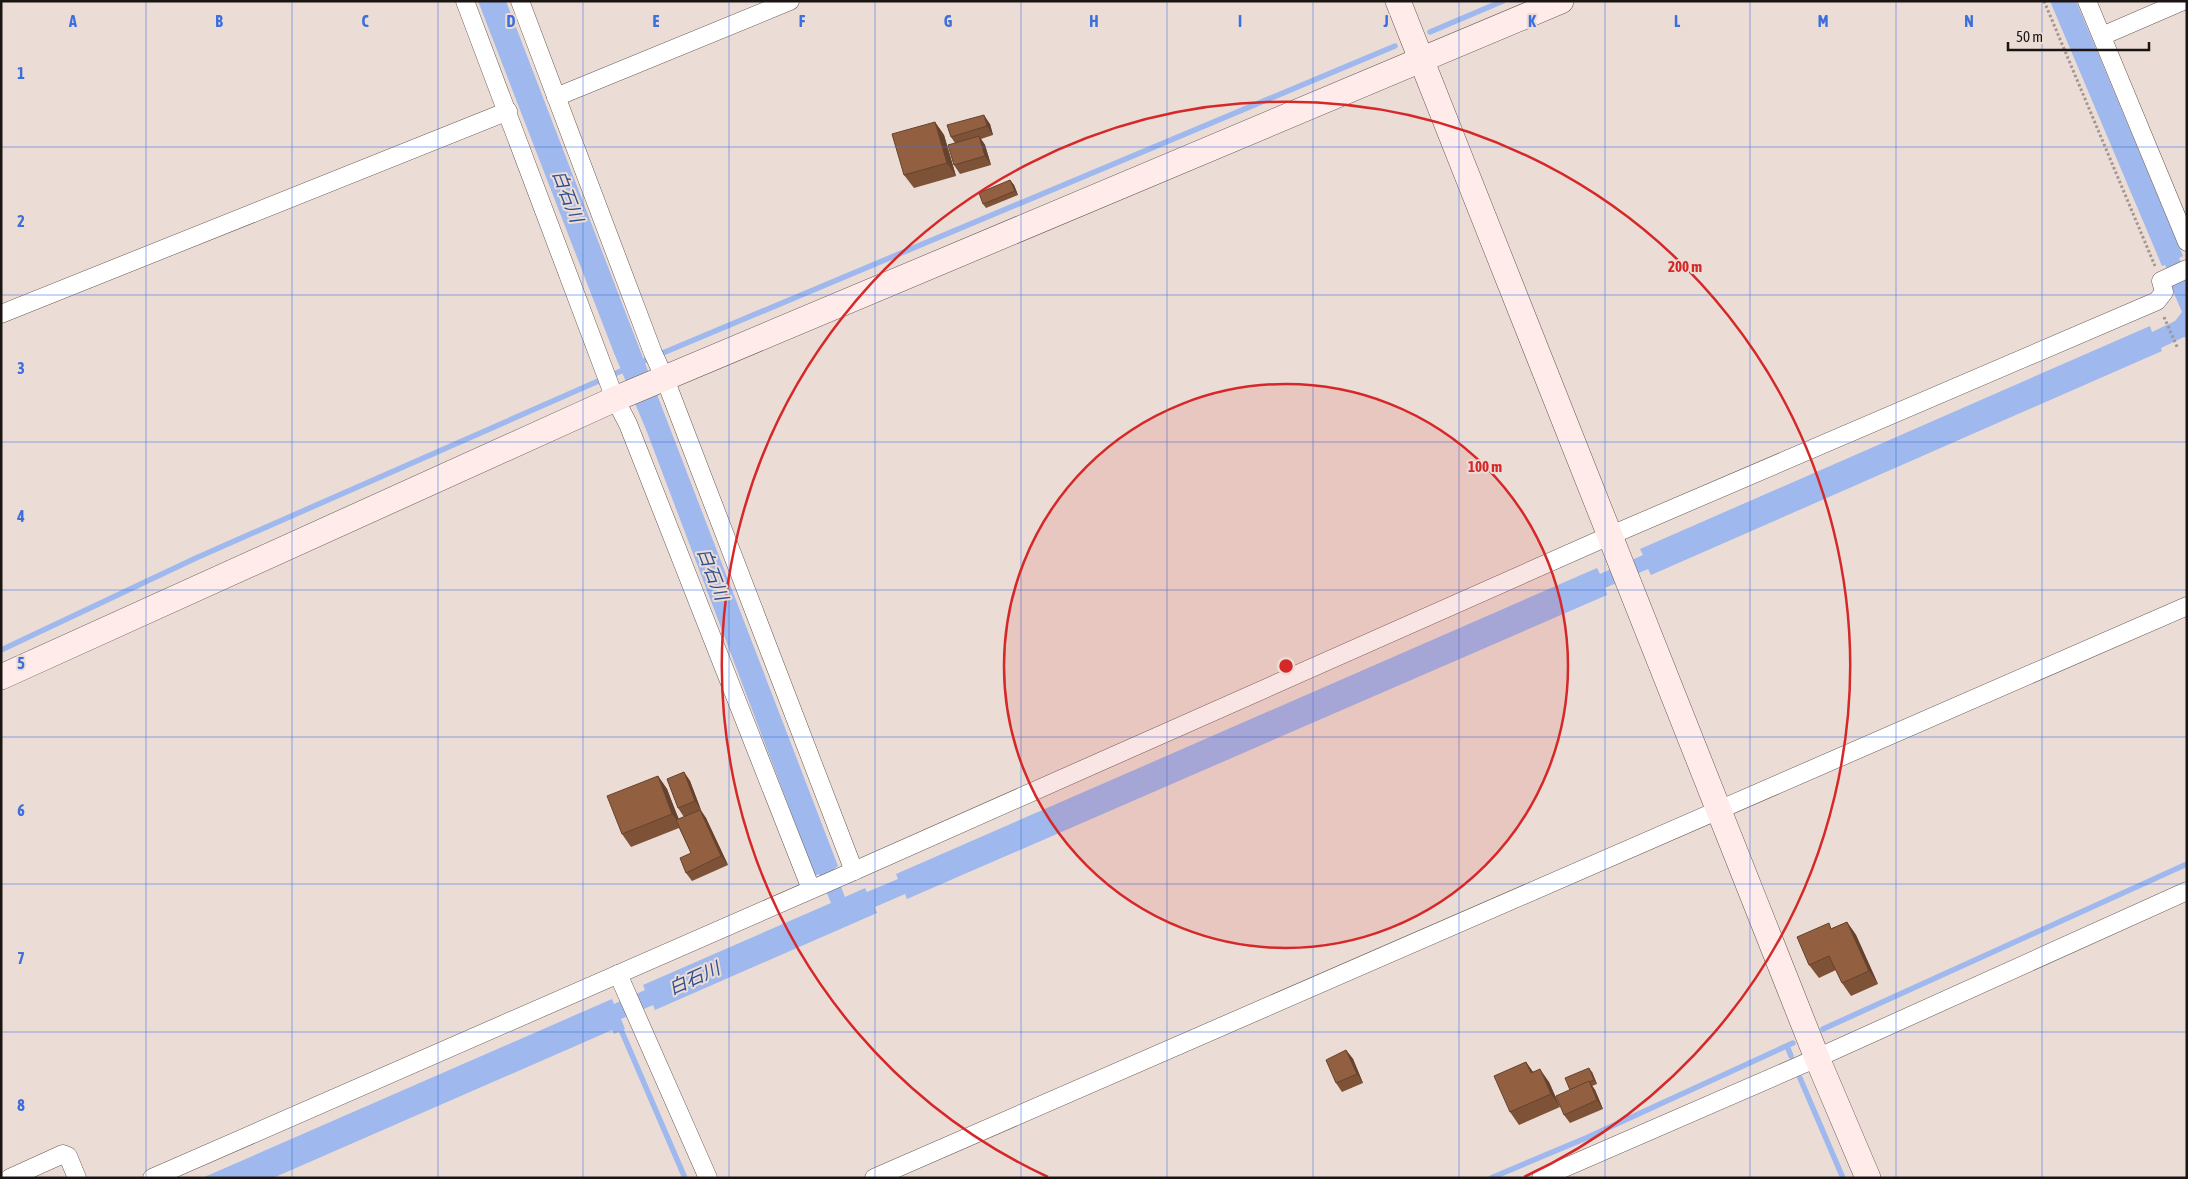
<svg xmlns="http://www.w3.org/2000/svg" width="2188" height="1179" viewBox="0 0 2188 1179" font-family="'Asap Condensed','Noto Sans JP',sans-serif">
  <rect width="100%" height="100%" fill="#ebddd6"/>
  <path fill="#9fb8ed" d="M478,1H506L838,866L834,869L845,897L865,888L867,892L898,879L896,874L1597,568L1600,574L1643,555L1640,549L2150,326L2152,332L2175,321L2182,312L2170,284L2173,282L2165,265L2162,266L2050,1H2076L2183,256L2179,258L2187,276V338L2184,337L2161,348L2162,351L1651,575L1648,569L1605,588L1607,595L907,899L905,894L875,907L877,913L655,1010L653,1005L621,1019L625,1029L614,1034L612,1030L273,1178H202L612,999L614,1004L645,990L643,985L831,903L819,874L815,876L647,432L614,353Z"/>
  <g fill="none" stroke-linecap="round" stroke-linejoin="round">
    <g stroke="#9fb8ed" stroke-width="5.5">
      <path d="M1430,32L1503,1"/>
      <path d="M639,363L1395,46"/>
      <path d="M1,650L196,558L628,368"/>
      <path d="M619,1025L685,1178"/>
      <path d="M1823,1029L2187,864"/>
      <path d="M1787,1046L1791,1056"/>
      <path d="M1800,1078L1843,1178"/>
      <path d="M1491,1178L1586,1138L1793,1043"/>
    </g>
    <g stroke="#685b55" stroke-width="19">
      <g id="street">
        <path d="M465,1L615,399L628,424L811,889"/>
        <path d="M520,1L653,353L665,379L854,871"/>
        <path d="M2087,1L2187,242"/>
        <path d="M2102,36L2183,1"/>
        <path d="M556,97L790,1"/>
        <path d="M1,314L508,111"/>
        <path d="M618,974L708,1178"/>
        <path d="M10,1178L63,1154L68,1156L77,1178"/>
        <path d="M152,1178L854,871L1609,536L2157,301L2164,292L2161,281L2187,269"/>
        <path d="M874,1178L2187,606"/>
        <path d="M1541,1178L1817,1058L2187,891"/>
      </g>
    </g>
    <g stroke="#685b55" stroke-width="26">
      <g id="secondary">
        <path d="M1398,1L1817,1058L1868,1178"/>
        <path d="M1,677L615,399L1561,1"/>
      </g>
    </g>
    <g stroke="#a19691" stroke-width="3" stroke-dasharray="2.5 2.5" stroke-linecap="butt">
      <path d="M2044,1L2155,266"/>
      <path d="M2164,317L2178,349"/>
    </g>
    <use href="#street" stroke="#fff" stroke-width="18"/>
    <use href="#secondary" stroke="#feebea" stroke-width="25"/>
  </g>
  <g fill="#7e5237">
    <path d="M935,122L944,135L956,176L914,188L904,175Z"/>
    <path d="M990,124L993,135L981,139L985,145L991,165L960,174L954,165L955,143L951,137Z"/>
    <path d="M1010,180L1014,185L1018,195L986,208L983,204Z"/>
    <path d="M684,772L690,781L701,810L706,818L728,865L692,881L686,873L691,853L679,828L631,847L622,834L658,776L667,789L678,819L684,817L678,808Z"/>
    <path d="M1847,922L1856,935L1878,984L1851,996L1842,983L1836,970L1819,978L1809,965L1832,928Z"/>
    <path d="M1346,1050L1353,1059L1363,1083L1342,1092L1336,1083Z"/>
    <path d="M1526,1062L1533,1072L1549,1082L1560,1107L1519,1125L1510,1112Z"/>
    <path d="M1592,1072L1597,1084L1592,1086L1595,1090L1603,1109L1570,1123L1564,1115L1570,1090Z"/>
  </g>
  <g fill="#66422d">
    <path d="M984,115L990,124L993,135L987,126Z"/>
    <path d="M935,122L944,135L956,176L947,163Z"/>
    <path d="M979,136L985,145L991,165L985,156Z"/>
    <path d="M1010,180L1014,185L1018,195L1015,191Z"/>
    <path d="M684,772L690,781L701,810L695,801Z"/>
    <path d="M658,776L667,789L682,827L672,814Z"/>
    <path d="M700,810L706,818L728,865L721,856Z"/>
    <path d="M1847,922L1856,935L1878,984L1869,971Z"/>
    <path d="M1346,1050L1353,1059L1363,1083L1357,1074Z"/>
    <path d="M1526,1062L1535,1075L1531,1073Z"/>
    <path d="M1589,1068L1592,1072L1597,1084L1594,1080Z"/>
    <path d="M1540,1069L1549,1082L1560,1107L1551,1094Z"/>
    <path d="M1589,1081L1595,1090L1603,1109L1597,1100Z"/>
  </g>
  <g fill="#925f40" stroke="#66422d">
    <path d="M984,115L987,126L951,137L947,125Z"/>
    <path d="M935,122L947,163L904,175L892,134Z"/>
    <path d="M979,136L985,156L954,165L948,145Z"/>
    <path d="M1010,180L1015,191L983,204L979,193Z"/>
    <path d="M684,772L695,801L678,808L667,779Z"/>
    <path d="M658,776L672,814L622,834L607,796Z"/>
    <path d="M700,810L721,856L686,873L680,858L691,853L676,820Z"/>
    <path d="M1847,922L1869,971L1842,983L1829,956L1809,965L1797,937L1829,923L1831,929Z"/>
    <path d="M1346,1050L1357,1074L1336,1083L1326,1060Z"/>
    <path d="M1526,1062L1531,1073L1540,1069L1551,1094L1510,1112L1494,1076Z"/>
    <path d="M1589,1068L1594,1080L1570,1090L1565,1078Z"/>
    <path d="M1589,1081L1597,1100L1564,1115L1556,1096Z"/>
  </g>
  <path fill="none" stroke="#3b6ede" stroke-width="1" stroke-opacity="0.55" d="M146,1V1178M292,1V1178M438,1V1178M583,1V1178M729,1V1178M875,1V1178M1021,1V1178M1167,1V1178M1313,1V1178M1459,1V1178M1605,1V1178M1750,1V1178M1896,1V1178M2042,1V1178M1,147H2187M1,295H2187M1,442H2187M1,590H2187M1,737H2187M1,884H2187M1,1032H2187"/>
  <circle cx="1286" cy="666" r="282" fill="#d62828" fill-opacity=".12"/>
  <g fill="none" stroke="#d62828" stroke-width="2.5">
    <circle cx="1286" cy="666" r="282"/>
    <path d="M1048 1177A564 564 0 1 1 1524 1177"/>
  </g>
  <g text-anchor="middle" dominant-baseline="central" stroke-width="4" stroke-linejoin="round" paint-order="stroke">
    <g font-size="18" font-style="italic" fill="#324f8e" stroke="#ebddd6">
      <text transform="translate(568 196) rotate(69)">白石川</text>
      <text transform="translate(713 574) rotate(69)">白石川</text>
      <text transform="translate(694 978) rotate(-24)">白石川</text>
    </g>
  </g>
  <g font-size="16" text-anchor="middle" font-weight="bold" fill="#3b6ede" stroke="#ebddd6" stroke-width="4" stroke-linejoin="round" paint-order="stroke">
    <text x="73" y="27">A</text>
    <text x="219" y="27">B</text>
    <text x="365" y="27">C</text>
    <text x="511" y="27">D</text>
    <text x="656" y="27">E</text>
    <text x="802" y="27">F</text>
    <text x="948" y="27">G</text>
    <text x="1094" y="27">H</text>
    <text x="1240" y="27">I</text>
    <text x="1386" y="27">J</text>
    <text x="1532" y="27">K</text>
    <text x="1677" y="27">L</text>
    <text x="1823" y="27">M</text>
    <text x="1969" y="27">N</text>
    <text x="21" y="79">1</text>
    <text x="21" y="227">2</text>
    <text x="21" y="374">3</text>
    <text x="21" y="522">4</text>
    <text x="21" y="669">5</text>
    <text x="21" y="816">6</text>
    <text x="21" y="964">7</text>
    <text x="21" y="1111">8</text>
  </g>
  <circle cx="1286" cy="666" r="8" fill="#d62828" stroke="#ebddd6" stroke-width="2.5"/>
  <g font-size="15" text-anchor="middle" font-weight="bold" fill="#d62828" stroke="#ebddd6" stroke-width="4" stroke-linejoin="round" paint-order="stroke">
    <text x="1685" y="272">200 m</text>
    <text x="1485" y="472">100 m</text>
  </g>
  <rect width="2188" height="1179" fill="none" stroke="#1a1513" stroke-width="5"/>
  <path d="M2008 42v8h141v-8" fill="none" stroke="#1a1513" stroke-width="2.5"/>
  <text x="2016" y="42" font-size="15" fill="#1a1513" stroke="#ebddd6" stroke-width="4" paint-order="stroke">50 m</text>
</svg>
